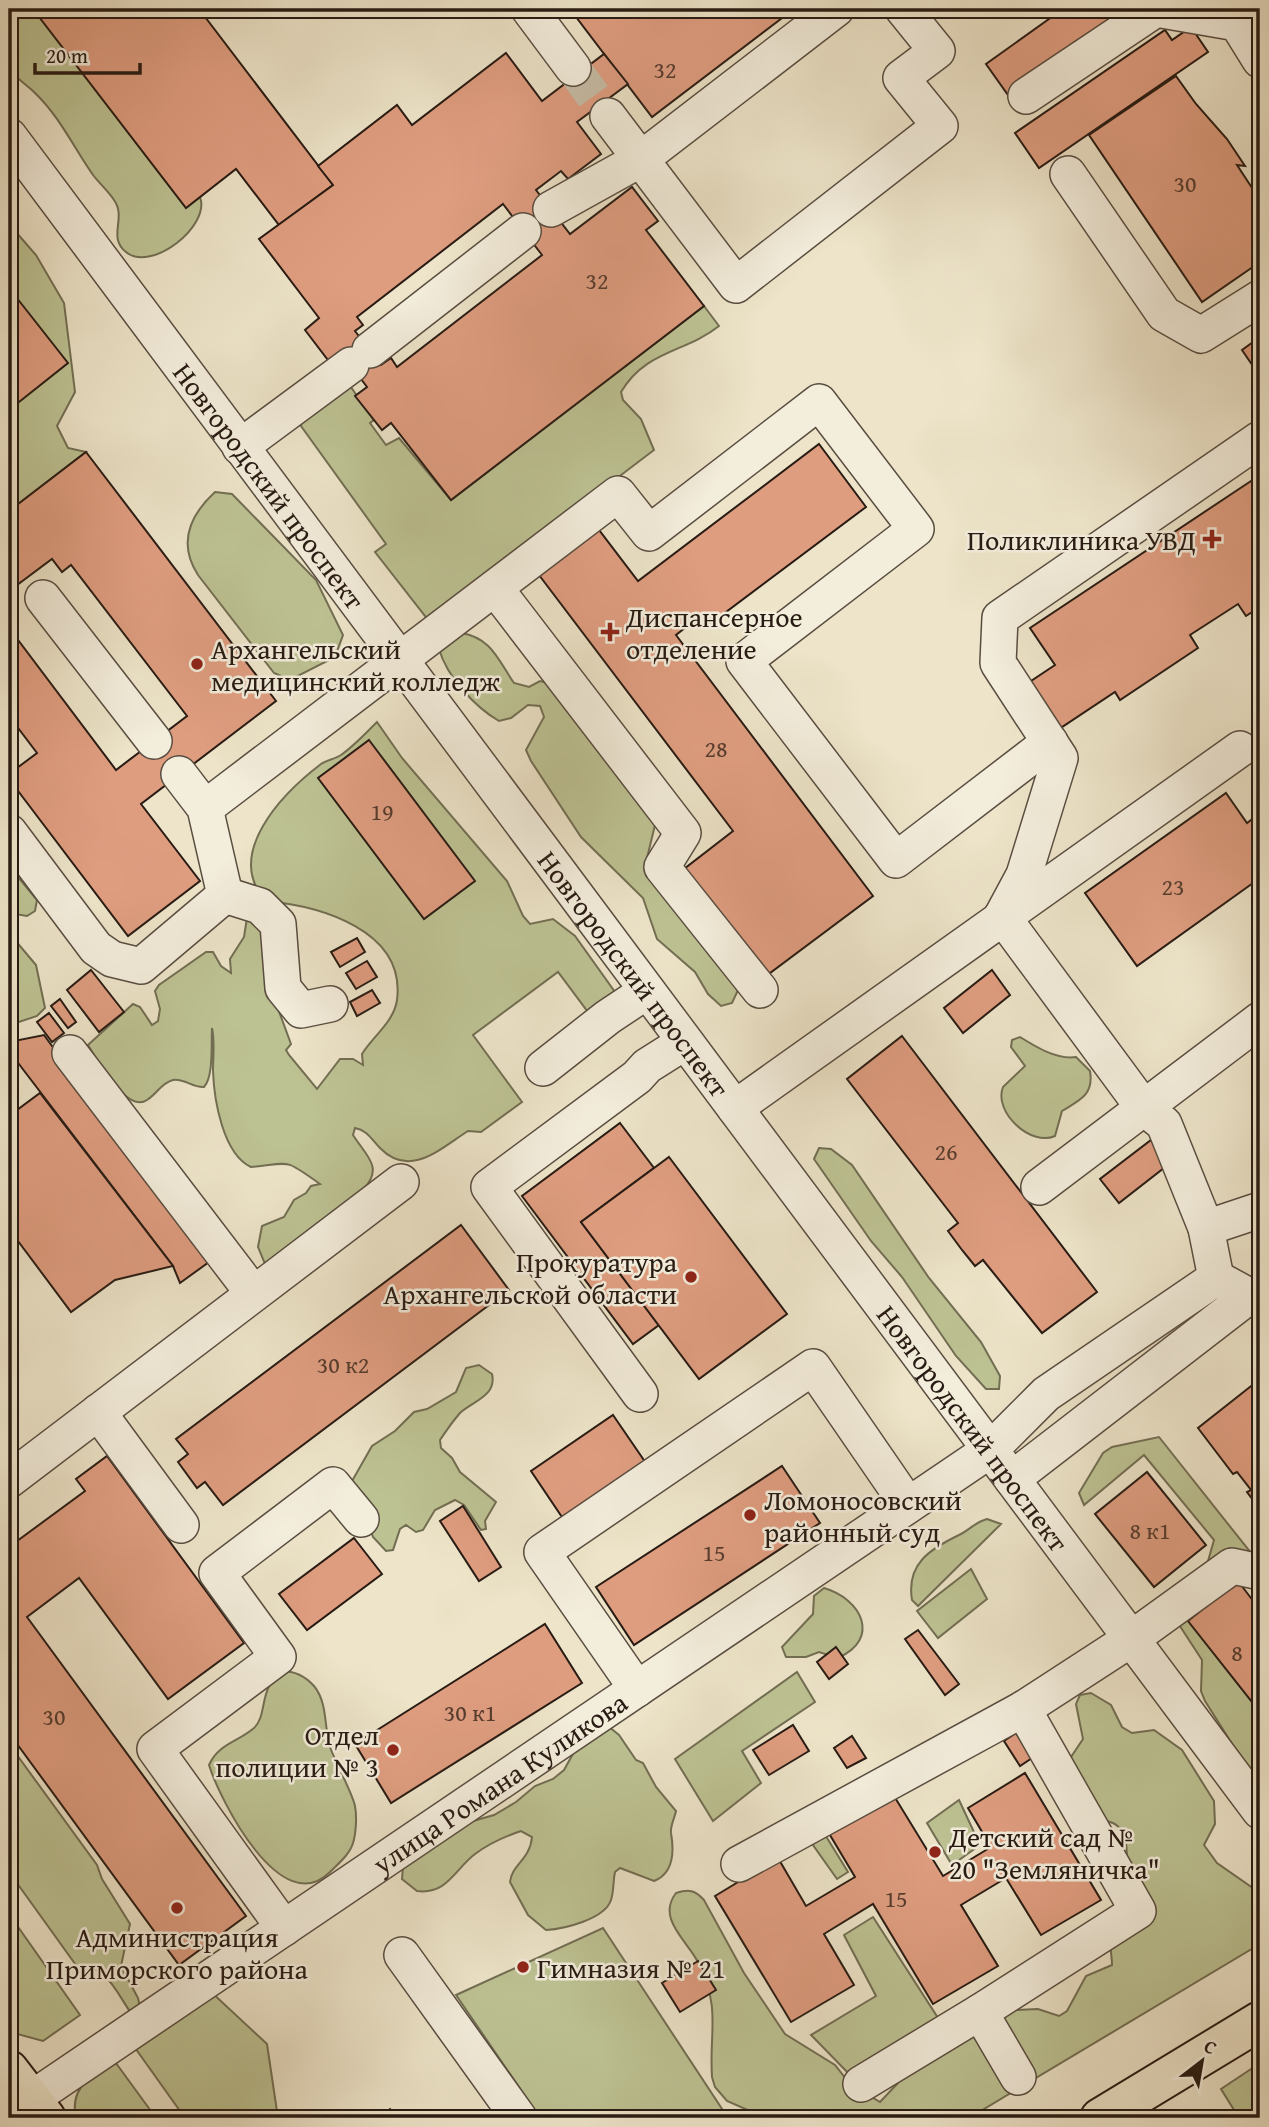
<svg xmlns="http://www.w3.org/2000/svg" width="1269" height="2127" viewBox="0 0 1269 2127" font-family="'Gentium Book Plus',serif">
  <rect width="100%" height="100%" fill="#ede4c9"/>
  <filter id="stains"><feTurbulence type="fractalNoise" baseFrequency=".00286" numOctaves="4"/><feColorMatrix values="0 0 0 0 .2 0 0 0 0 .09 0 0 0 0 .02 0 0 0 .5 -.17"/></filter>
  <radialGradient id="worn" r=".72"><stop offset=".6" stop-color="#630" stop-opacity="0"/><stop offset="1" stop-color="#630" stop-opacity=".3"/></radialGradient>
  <g fill="#bdc293" stroke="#726e53" stroke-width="2">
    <path d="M9,9H33L186,207L200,197C211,226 151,273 126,252C107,237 127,218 114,200C108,191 100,184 93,175C74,148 60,117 35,93C25,83 13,78 9,62C5,47 9,25 9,9Z"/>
    <path d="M9,224L36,255L64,303L75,392L57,426L68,448L86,452L9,511Z"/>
    <path d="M704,306L719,326C685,353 646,350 621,392L623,400L641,419L654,450L429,621L375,552L386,544L301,426L302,420L348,383L374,420L370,423L386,445L399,438L451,500Z"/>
    <path d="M215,492L232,494L316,580L343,635L335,657L290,680L274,673L198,575C178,544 189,516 215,492Z"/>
    <path d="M461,633C492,638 498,660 514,683L529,687L540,681L548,683L656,821L647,858L739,988L732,1003L721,1006L708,994L695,972L657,939L643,898L581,837L531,761L526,750L544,717L540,706L528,705L511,718L499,721C475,707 447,677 439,649Z"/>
    <path d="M377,722L402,758L507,881L523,916L530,924L553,919L575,936L615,992L588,1012L558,972L473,1035L522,1102L481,1132L468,1131C441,1148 410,1179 380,1148C372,1140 367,1130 355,1128L353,1135C367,1157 384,1167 363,1190L265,1264L258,1247L262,1226L284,1217L294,1200L306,1193L311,1186L320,1184C283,1158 293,1163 251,1167C223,1154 214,1100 213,1071C213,1057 215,1040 212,1028C211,1043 214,1076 204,1087C193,1088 184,1078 173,1080C161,1083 157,1094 147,1100C127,1114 97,1060 88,1045L133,1004L140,1007L152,1025L158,1021L160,1009L155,991L159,985L206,952H213L221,966L231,973L230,959L244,937L247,918L257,909L277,1006L291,1044L286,1050L289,1055L317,1089L340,1059H353L363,1065L362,1054C372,1037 394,1022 397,1000C406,930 320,906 266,901C223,854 283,793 321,764C327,760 335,759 341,755C354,746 366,733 377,722Z"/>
    <path d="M9,866L37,900L35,911L27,916L9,913Z"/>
    <path d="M9,933L36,965L45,1008L37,1016L19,1022L9,1017Z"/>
    <path d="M1020,1037C1036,1047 1057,1060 1076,1057L1090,1071C1094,1095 1080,1100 1062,1111L1055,1136C1031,1147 993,1112 1003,1087L1025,1066L1011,1047L1012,1040Z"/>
    <path d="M819,1148L831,1149L852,1165L929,1278L981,1342L1000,1376L999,1389H986L956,1356L902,1277L871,1241L814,1159Z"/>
    <path d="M479,1365L492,1374C497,1396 473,1401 460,1413C453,1421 446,1431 440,1440L441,1448L452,1458L460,1472L496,1502L485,1521L486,1529L481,1530L464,1505L455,1500L435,1510L423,1530L416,1532L406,1525L400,1529L393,1550L386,1551L373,1537L352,1481L372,1446L395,1431L414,1412L427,1409L456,1392L466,1368Z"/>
    <path d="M1159,1437L1251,1553L1238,1581L1188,1621L1260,1712V1780L1243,1761L1205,1701L1201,1691L1202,1660L1176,1620L1216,1567L1208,1561L1214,1540L1144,1455L1084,1505L1079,1493L1103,1453L1112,1447Z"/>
    <path d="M987,1519L1001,1524L918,1606L912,1600C906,1564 930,1549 959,1535C970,1530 975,1522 987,1519Z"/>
    <path d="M971,1569L987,1599L938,1638L917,1611Z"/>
    <path d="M824,1588C862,1599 881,1639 838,1658L819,1652L806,1657H786L782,1647L813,1614L814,1596Z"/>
    <path d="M282,1671C295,1671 305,1676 314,1686C328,1703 324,1728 330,1747C336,1764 352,1792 355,1806C357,1816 356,1834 353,1843C350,1854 338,1864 330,1872C281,1921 220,1800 209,1765C218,1744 238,1742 254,1728C268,1715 258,1688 282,1671Z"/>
    <path d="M797,1672L815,1702L742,1751L761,1783L713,1821L675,1759Z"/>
    <path d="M1091,1693L1111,1705L1122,1727L1132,1733L1154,1730L1182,1750L1214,1801L1215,1824L1204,1845L1217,1863L1260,1893V1944L969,2118H766L727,2101L715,2087L712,2077C709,2031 721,2010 699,1964C688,1941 656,1919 676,1893C689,1889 695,1890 704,1900L744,1973L785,2034L835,2065L850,2084L880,2102L898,2083L900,2074L1014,2010L1038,2009L1059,2016L1067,2011L1086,1976L1112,1965C1112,1957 1110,1950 1111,1943C1114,1915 1149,1823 1104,1821L1067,1763L1083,1739L1076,1704L1080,1695Z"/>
    <path d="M608,1726L619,1735L636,1760L643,1763L656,1787L676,1811C675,1817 670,1826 671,1833C674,1850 674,1873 654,1881L620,1868L615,1872C613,1881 614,1891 611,1900C605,1919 564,1929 546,1930L528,1915L510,1882C512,1864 530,1860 532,1837L521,1831C506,1836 487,1845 475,1854C455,1869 447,1895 417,1891L402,1879L403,1867L466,1823L494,1815L516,1802L535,1786L553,1779L564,1770L574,1752Z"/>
    <path d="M9,1744L97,1865L102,1879L130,1924L121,1966L138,1998L141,2011L133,2016C118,1996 107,1963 78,1968L9,1872Z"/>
    <path d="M959,1800L980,1845L952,1865L927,1823Z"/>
    <path d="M819,1825L848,1872L837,1879L813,1845Z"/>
    <path d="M9,1914L80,2015L43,2041L17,2034L9,2023Z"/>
    <path d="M873,1917L940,2021L852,2077L811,2035L876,1996L844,1935Z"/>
    <path d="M603,1928L728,2118H540L456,1995Z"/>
    <path d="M209,1990L267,2044L278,2118H185L133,2045Z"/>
    <path d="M113,2059L156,2118H76C69,2088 91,2076 113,2059Z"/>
    <path d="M1260,2063V2118H1239L1221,2089Z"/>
  </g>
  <g fill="#df9d80" stroke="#281b13" stroke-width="2" fill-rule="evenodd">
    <path d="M33,9H199L333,185L279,225L236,169L186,208Z"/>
    <path d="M570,9H794L652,117Z"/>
    <path d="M1063,9H1129L1008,95L986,64Z"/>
    <path d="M1191,27L1208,52L1039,168L1015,133L1165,30L1172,40Z"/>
    <path d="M506,53L542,101L604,54L628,84L577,122L601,154L568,179L561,171L536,190L570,234L632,187L658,221L646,230L704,306L451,500L391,423L382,430L355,396L367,387L343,355L331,364L305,330L319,318L259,239L333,185L318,166L397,105L412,125ZM503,204L542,255L397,367L391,358L381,365L355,331L363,325L357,317Z"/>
    <path d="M1176,76L1196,104L1227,139L1245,166L1237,165L1260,200V262L1202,302L1089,135Z"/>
    <path d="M9,288L68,363L9,410Z"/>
    <path d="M1260,337V374L1259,375L1242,350Z"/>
    <path d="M819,444L866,507L706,627L699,617L676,635L873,896L766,976L684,869L733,831L539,575L599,530L638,581Z"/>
    <path d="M86,452L276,701L141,804L200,881L128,936L9,779V774L37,753L9,716V628L116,770L187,716L71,565L62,572L52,559L9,591V511Z"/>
    <path d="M1260,475V607L1246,616L1238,604L1190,635L1198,648L1120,700L1115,692L1056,731L1025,685L1055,665L1030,628Z"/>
    <path d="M369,740L475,881L424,919L318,778Z"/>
    <path d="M1226,793L1247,823L1260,813V878L1137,966L1085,893Z"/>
    <path d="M357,938L365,952L340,967L331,952Z"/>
    <path d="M367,961L377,977L356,989L346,973Z"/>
    <path d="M91,970L124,1012L99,1032L67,990Z"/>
    <path d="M992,970L1010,995L963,1033L944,1008Z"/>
    <path d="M372,990L380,1003L357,1016L350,1002Z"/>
    <path d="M60,999L76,1022L68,1028L51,1006Z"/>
    <path d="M49,1013L64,1033L52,1042L37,1022Z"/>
    <path d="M44,1035L209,1262L180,1283L173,1266L9,1051V1042Z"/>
    <path d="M902,1036L1097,1292L1042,1333L983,1260L975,1266L962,1250L948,1231L958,1223L847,1079Z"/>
    <path d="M40,1093L173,1266L115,1280L71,1312L9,1229V1116Z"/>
    <path d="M620,1123L654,1168L581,1222L659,1325L633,1344L522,1196Z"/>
    <path d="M1151,1140L1169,1164L1119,1203L1100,1179Z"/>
    <path d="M669,1157L787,1314L699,1379L581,1222Z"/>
    <path d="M461,1225L509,1290L223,1505L205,1482L197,1488L178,1462L188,1454L176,1439Z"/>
    <path d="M1260,1379V1509L1247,1492L1251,1490L1237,1472L1233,1474L1198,1428Z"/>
    <path d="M613,1415L650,1469L568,1526L531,1471Z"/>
    <path d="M9,1439L19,1452L9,1460Z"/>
    <path d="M107,1456L244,1643L168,1699L79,1578L27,1617L246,1916L179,1965L9,1733V1547L85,1491L76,1479Z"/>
    <path d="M782,1466L820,1523L634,1645L596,1587Z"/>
    <path d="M1147,1472L1206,1545L1154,1587L1095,1514Z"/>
    <path d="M463,1506L501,1567L479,1581L440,1521Z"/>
    <path d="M354,1538L382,1574L307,1630L279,1594Z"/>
    <path d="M1238,1581L1260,1610V1712L1188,1621Z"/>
    <path d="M545,1624L582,1683L391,1803L355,1744Z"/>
    <path d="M918,1630L959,1684L945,1695L905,1639Z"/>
    <path d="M836,1647L848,1664L829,1679L817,1662Z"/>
    <path d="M793,1725L809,1751L769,1775L753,1750Z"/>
    <path d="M1016,1733L1032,1758L1020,1766L1004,1741Z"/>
    <path d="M852,1736L866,1758L847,1768L834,1748Z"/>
    <path d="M1025,1773L1101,1900L1041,1935L1006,1878L961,1905L998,1966L933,2004L873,1904L824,1934L854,1985L791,2022L715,1896L778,1858L806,1906L855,1877L827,1830L891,1791L943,1876L991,1847L968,1808Z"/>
    <path d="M698,1961L716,1990L680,2012L662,1983Z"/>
    <path d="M390,2109L396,2118H376Z"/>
  </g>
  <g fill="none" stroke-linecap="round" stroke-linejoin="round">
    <path stroke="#c6bca5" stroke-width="35" stroke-dasharray="35 18" stroke-linecap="butt" d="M573,68L608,116"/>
    <g stroke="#594d40" stroke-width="38">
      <g id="minor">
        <path d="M529,9L573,68"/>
        <path d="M1026,96L1156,9L1237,23L1260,60"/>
        <path d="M608,116L736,285L940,126L901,78L937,51L903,9"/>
        <path id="s1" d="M9,136L1260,1811"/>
        <path d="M1068,174L1164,314L1201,335L1260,298"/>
        <path d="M551,209L641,159L836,9"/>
        <path d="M370,350L523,231"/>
        <path d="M240,447L351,365"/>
        <path d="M495,588L683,833L662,867L760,990"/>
        <path d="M43,598L154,741"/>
        <path d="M205,808L618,494L649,533L819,402L916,529L744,661L896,860L1050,742"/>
        <path d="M9,832L96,948L112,959L141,966L225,895L205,808L179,774"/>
        <path d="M225,895L260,906L278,924L283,988L301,1010L330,1004"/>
        <path d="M1002,916L1024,875L1060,758L998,663L1000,618L1260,439"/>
        <path d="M1002,916L1143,1107L1164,1124L1206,1228L1216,1278"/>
        <path d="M70,1053L253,1293"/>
        <path d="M543,1068L608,1017L647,991"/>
        <path d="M735,1108L1240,749"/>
        <path d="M1039,1187L1260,1020"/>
        <path d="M1206,1228L1260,1210"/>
        <path d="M640,1394L489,1187L637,1077L647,1066L685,1042"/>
        <path d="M98,1412L181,1525"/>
        <path d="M1012,1479L1249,1296"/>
        <path d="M9,1480L401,1182"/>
        <path d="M637,1689L542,1552L813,1367L908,1505"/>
        <path d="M739,1864L1023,1709L1131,1639L1232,1566L1260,1572"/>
        <path d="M284,1928L155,1749L278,1657L217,1573L333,1485L361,1519"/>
        <path d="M402,1955L519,2118"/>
        <path d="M1018,2077L980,2012L1138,1911L1023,1709"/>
        <path d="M861,2084L980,2012"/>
        <path id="s2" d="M9,2114L990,1450L1046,1394L1216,1278L1249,1296L1260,1294"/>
      </g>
    </g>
    <g stroke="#281b13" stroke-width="42">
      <g id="major">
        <path d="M9,2070L46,2118"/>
        <path d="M1100,2118L1260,2021"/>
      </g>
    </g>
    <use href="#minor" stroke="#f3eddc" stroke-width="35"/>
    <use href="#major" stroke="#ede4c9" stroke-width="38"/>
  </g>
  <g fill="#8f2418" stroke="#f3eddc" stroke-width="2.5">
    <path d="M1208.5 528.5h7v7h7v7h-7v7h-7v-7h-7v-7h7z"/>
    <path d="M606.5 621.5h7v7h7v7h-7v7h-7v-7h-7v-7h7z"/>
    <circle cx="197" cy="664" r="7"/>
    <circle cx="691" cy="1277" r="7"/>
    <circle cx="750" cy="1515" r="7"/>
    <circle cx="393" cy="1750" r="7"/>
    <circle cx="935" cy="1852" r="7"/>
    <circle cx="177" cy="1908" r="7"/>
    <circle cx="523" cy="1967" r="7"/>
  </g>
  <g text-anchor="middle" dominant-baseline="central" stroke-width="5" stroke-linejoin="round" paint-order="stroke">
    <g font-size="24" fill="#563c2e">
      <text x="665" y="69">32</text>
      <text x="1185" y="183">30</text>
      <text x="597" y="280">32</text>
      <text x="716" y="748">28</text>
      <text x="382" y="811">19</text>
      <text x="1173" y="886">23</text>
      <text x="946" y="1151">26</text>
      <text x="343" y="1364">30 к2</text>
      <text x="1150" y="1530">8 к1</text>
      <text x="714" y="1552">15</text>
      <text x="1237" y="1652">8</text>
      <text x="470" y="1712">30 к1</text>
      <text x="54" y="1716">30</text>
      <text x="896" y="1898">15</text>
    </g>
    <g font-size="28" fill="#281b13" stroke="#f3eddc">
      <text stroke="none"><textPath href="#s1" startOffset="436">Новгородский проспект</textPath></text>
      <text stroke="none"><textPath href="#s1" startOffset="1045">Новгородский проспект</textPath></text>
      <text stroke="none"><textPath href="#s1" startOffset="1612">Новгородский проспект</textPath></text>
      <text stroke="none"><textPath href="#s2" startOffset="592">улица Романа Куликова</textPath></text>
    </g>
    <g font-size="28" fill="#281b13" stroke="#f3eddc" text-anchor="start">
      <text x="1196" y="539" text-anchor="end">Поликлиника УВД</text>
      <text x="626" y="616">Диспансерное<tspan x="626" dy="32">отделение</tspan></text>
      <text x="211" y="648">Архангельский<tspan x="211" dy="32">медицинский колледж</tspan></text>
      <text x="677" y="1261" text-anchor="end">Прокуратура<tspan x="677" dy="32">Архангельской области</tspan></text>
      <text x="764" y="1499">Ломоносовский<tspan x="764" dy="32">районный cуд</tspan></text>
      <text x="379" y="1734" text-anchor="end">Отдел<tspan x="379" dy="32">полиции № 3</tspan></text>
      <text x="949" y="1836">Детский сад №<tspan x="949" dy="32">20 "Земляничка"</tspan></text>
      <text x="177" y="1936" text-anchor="middle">Администрация<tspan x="177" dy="32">Приморского района</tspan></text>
      <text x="537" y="1967">Гимназия № 21</text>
    </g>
  </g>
  <rect width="1269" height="2127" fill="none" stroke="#ede4c9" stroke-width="35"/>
  <rect x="10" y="10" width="1248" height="2106" fill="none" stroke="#281b13" stroke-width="3.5"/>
  <rect x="18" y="18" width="1234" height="2092" fill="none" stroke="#281b13" stroke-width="2"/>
  <g transform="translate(1202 2061) rotate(31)" stroke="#f3eddc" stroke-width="5" paint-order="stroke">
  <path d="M0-5L12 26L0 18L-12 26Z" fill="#281b13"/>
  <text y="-10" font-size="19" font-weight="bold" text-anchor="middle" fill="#281b13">С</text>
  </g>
  <path d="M35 63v10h105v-10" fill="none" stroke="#281b13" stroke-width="3.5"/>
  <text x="46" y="63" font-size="21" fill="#281b13" stroke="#f3eddc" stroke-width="5" paint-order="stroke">20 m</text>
  <rect width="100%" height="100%" filter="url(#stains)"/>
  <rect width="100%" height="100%" fill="url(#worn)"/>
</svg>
